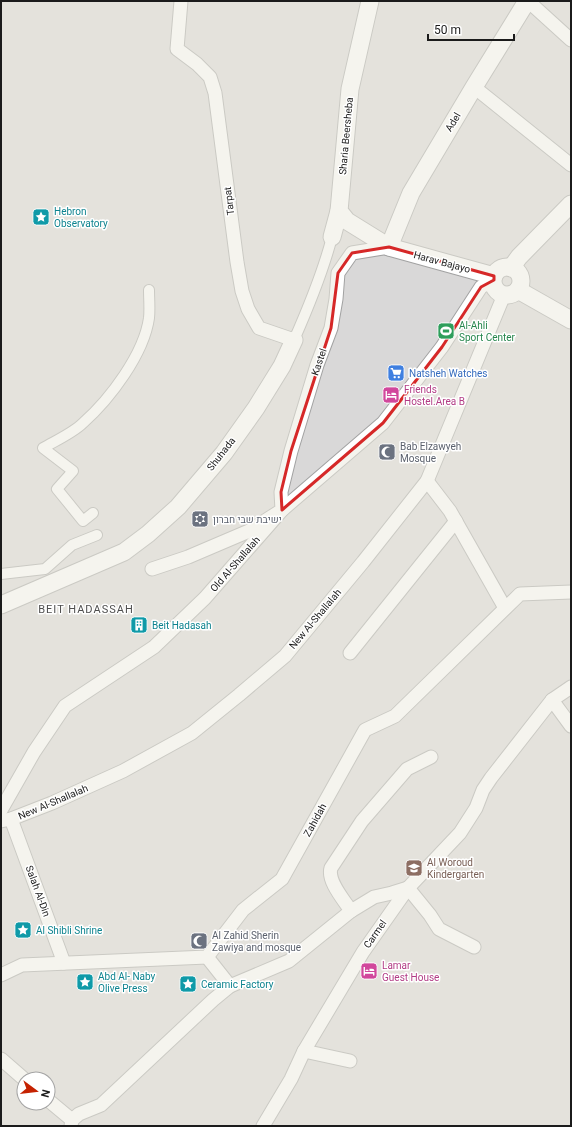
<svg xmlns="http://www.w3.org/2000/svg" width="572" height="1127" viewBox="0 0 572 1127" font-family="Roboto,Heebo,sans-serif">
  <rect width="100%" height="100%" fill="#edebe0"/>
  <path fill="#d9d8d8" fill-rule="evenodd" d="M1,1H571V1126H1ZM24,1079H48V1103H24Z"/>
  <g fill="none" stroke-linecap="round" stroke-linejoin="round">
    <g stroke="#a2a2a2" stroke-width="12">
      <g id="pedestrian">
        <path d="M294,340C309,306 323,272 332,237"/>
        <path d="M93,513L83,521L57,489L73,471L43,448C55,441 73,433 83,423C110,399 144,354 149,318C150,309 149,299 149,290"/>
        <path d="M1,574L45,569L72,545L97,535"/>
      </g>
    </g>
    <g stroke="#a2a2a2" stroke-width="15">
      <g id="minor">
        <path d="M181,1L177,49L197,64L210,77L215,93L237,262L242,291L248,309L259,328L294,340"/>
        <path d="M528,1L571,40"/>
        <path d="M474,87L571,165"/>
        <path d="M427,481L450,511L505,608"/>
        <path d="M152,569L188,557L249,531L282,510L281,492L291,451L317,365L331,328L336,299L338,273L352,253L389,247"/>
        <path d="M350,653L456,521"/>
        <path d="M552,700L571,726"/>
        <path d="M1,810L34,752L65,706L154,647L205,598L282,510L383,423L442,347L481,287L494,280"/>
        <path d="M11,819L64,963"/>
        <path d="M1,821L11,819L52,803L123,771L192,733L239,695L285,656L363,562L427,481L504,295"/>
        <path d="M351,911C344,900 327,881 331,868L362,821L407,769L431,757"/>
        <path d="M207,957L230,986"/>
        <path d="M1,975L22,965L207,957L243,910L282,879L365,730L395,716L520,594L571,592"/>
        <path d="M304,1051L350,1061"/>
        <path d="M1,1059L24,1079"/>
        <path d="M48,1100L72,1120L71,1126"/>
        <path d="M72,1120L79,1114L101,1105L213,1000L230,986L289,961L351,911L374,897L392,893L408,888L430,915L439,929L474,947"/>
        <path d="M263,1126L291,1079L304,1051L363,952L408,888L460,833L476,808L483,790L491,778L552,700L571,687"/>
      </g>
    </g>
    <g stroke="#a2a2a2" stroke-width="19">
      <g id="tertiary">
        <path d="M370,1L350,89L339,211L347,221L389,247L494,276"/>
        <path d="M332,237L339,211"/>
        <path d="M389,247L411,193L474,87L527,1"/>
        <circle cx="507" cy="281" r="14"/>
        <path d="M511,268L519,257L571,204"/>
        <path d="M518,290L571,320"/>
        <path d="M1,605L124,552L148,534L178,507L224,453L256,408L282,366L294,340"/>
      </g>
    </g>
    <use href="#pedestrian" stroke="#fff" stroke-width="10"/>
    <use href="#minor" stroke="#fff" stroke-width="13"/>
    <use href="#tertiary" stroke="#fff" stroke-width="17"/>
  </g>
  <path d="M0 0H572V1127H0ZM389,247L494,276V280L481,287L442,347L383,423L282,510L281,492L291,451L331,328L338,273L352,253Z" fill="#edebe0" fill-opacity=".55" fill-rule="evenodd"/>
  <path fill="none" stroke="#d62828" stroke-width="3" stroke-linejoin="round" d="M389,247L494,276V280L481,287L442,347L383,423L282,510L281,492L291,451L331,328L338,273L352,253Z"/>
  <defs>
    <g id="sight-square" transform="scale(0.9)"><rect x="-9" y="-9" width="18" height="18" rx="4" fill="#0f9aa8" stroke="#fff"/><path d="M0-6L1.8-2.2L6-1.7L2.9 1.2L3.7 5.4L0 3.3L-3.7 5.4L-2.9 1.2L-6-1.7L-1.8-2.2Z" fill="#fff"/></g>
    <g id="stadium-square" transform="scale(0.9)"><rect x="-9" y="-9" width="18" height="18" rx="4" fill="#2e9e5b" stroke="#fff"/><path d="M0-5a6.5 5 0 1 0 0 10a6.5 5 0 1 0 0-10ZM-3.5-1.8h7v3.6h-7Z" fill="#fff"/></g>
    <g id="supermarket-square" transform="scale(0.9)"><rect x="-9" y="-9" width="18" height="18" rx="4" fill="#3f7fe0" stroke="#fff"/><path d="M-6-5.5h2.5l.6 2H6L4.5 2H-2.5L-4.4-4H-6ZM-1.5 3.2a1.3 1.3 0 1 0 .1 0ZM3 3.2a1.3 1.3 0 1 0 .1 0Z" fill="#fff"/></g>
    <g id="hotel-square" transform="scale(0.9)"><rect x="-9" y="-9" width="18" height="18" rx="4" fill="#d1479c" stroke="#fff"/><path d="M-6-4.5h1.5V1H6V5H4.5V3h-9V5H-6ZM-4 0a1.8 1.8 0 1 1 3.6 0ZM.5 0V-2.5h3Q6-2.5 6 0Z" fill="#fff"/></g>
    <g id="mosque-square" transform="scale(0.9)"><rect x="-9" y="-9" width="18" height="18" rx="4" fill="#6b7280" stroke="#fff"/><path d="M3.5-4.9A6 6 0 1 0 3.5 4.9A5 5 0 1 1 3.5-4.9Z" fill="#fff"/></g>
    <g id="synagogue-square" transform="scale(0.9)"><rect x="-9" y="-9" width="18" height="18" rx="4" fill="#6b7280" stroke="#fff"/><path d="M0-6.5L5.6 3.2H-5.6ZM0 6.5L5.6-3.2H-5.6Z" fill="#fff"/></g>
    <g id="building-square" transform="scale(0.9)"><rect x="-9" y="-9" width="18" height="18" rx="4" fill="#0f9aa8" stroke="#fff"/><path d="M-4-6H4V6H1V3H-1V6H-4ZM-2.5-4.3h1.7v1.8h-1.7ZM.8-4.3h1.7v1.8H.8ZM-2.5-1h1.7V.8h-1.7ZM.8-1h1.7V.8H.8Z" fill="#fff"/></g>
    <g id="school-square" transform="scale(0.9)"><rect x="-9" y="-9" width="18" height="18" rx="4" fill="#8d6e63" stroke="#fff"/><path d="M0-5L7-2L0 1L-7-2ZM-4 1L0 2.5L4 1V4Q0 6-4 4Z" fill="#fff"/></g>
  </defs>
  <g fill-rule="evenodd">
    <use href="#sight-square" x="41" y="217"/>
    <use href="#stadium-square" x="446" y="331"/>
    <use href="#supermarket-square" x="396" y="373"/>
    <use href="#hotel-square" x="391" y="395"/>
    <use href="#mosque-square" x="387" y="452"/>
    <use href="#synagogue-square" x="200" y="519"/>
    <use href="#building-square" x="139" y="625"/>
    <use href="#school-square" x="414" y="868"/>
    <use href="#sight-square" x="23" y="930"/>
    <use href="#mosque-square" x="199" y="941"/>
    <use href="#hotel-square" x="369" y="971"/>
    <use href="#sight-square" x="85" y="982"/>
    <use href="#sight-square" x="188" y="984"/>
  </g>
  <g text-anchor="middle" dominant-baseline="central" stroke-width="3" stroke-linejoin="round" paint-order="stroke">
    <g font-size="10" fill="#1b1b1b" stroke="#fff">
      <text transform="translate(453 122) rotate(-59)">Adel</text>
      <text transform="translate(346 136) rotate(-85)">Sharia Beersheba</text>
      <text transform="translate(229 201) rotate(-97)">Tarpat</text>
      <text transform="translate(442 262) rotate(15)">Harav Bajayo</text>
      <text transform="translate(319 362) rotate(-71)">Kastel</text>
      <text transform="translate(221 454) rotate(-52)">Shuhada</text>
      <text transform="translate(235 564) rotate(-49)">Old Al-Shallalah</text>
      <text transform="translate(315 619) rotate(-50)">New Al-Shallalah</text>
      <text transform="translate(53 802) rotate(-23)">New Al-Shallalah</text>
      <text transform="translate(315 820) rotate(-61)">Zahidah</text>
      <text transform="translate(38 891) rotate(70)">Salah Al-Din</text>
      <text transform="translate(375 934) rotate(-55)">Carmel</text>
    </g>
    <g font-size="10" fill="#0d838f" stroke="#fff" text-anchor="start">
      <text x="54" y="211">Hebron<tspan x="54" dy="12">Observatory</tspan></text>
      <text x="152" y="625">Beit Hadasah</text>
      <text x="36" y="930">Al Shibli Shrine</text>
      <text x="98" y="976">Abd Al- Naby<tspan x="98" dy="12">Olive Press</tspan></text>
      <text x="201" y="984">Ceramic Factory</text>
    </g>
    <g font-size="10" fill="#27864d" stroke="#fff" text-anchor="start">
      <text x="459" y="325">Al-Ahli<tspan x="459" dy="12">Sport Center</tspan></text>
    </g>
    <g font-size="10" fill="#366cbe" stroke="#fff" text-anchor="start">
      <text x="409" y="373">Natsheh Watches</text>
    </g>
    <g font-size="10" fill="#b23c85" stroke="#fff" text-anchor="start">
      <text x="404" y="389">Friends<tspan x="404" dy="12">Hostel.Area B</tspan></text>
      <text x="382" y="965">Lamar<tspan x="382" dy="12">Guest House</tspan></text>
    </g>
    <g font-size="10" fill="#5b616d" stroke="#fff" text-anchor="start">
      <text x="400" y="446">Bab Elzawyeh<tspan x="400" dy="12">Mosque</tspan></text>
      <text x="213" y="519">ישיבת שבי חברון</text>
      <text x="212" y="935">Al Zahid Sherin<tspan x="212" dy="12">Zawiya and mosque</tspan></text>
    </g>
    <g font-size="10" fill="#785e54" stroke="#fff" text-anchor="start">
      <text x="427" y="862">Al Woroud<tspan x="427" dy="12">Kindergarten</tspan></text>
    </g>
    <g font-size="11" letter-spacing="1" fill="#4e4e4e" stroke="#fff">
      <text x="86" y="609">BEIT HADASSAH</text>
    </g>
  </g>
  <rect width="572" height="1127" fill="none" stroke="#1b1b1b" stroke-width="4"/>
  <g transform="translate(36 1091) rotate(105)"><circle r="19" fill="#ffffff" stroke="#a4a4a4"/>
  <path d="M0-3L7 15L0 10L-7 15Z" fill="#c52201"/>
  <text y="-6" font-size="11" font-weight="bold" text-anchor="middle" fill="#1b1b1b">N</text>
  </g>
  <path d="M428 34v6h86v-6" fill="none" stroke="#1b1b1b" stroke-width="2"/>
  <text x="434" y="34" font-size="12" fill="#1b1b1b" stroke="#ffffff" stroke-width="3" paint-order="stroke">50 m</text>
</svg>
